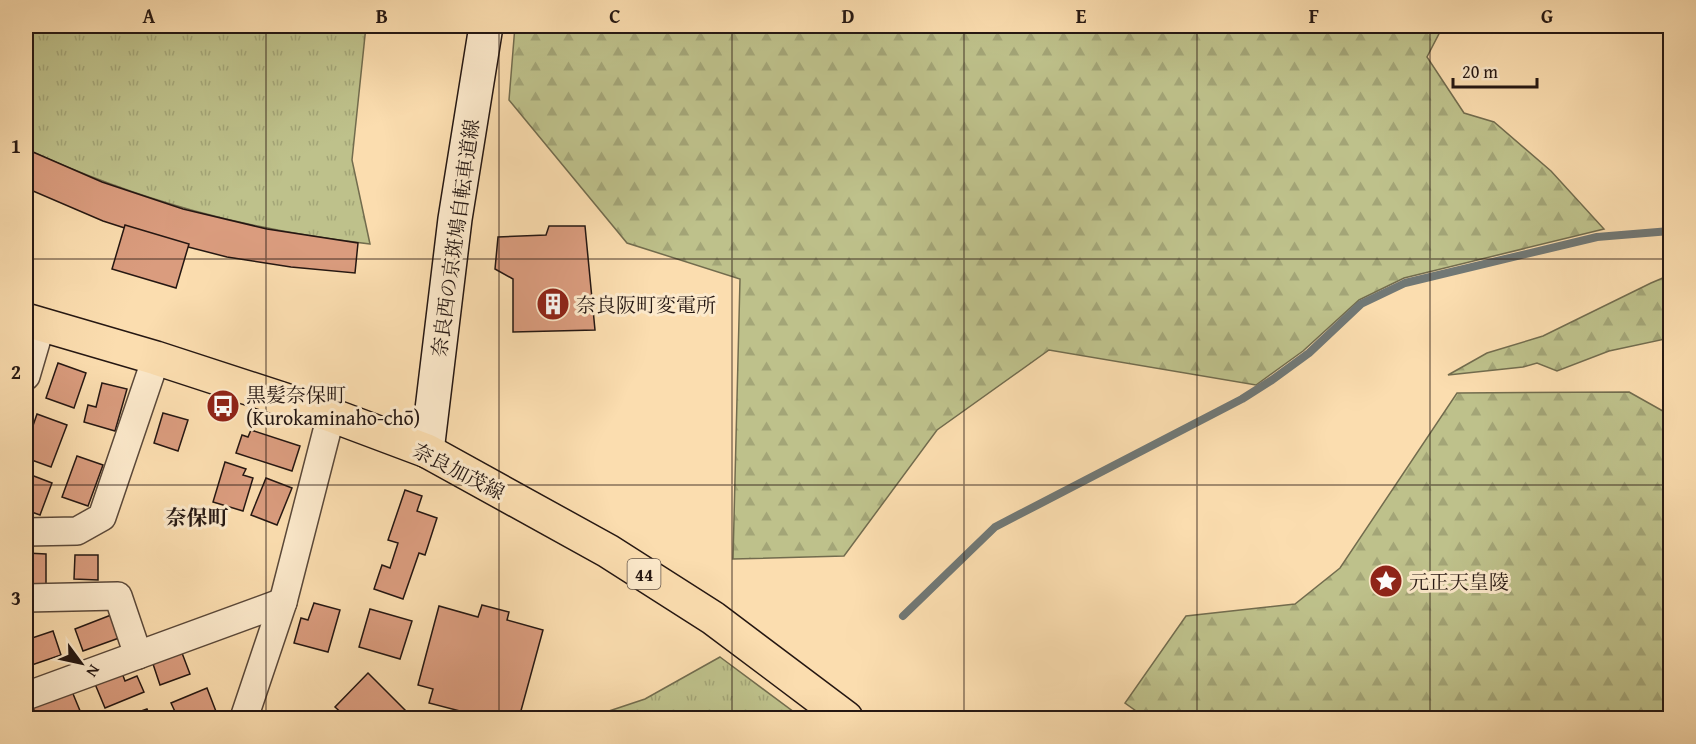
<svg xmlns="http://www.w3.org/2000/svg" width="1696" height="744" viewBox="0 0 1696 744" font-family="'Gentium Book Plus','Noto Serif JP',serif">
  <defs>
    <pattern id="grass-tufts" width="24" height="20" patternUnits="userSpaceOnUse" patternTransform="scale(1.5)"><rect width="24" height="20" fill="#bec18b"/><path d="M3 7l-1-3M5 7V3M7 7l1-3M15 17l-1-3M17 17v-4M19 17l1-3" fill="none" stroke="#a3a577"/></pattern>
    <pattern id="forest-firs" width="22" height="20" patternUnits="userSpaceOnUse" patternTransform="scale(1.5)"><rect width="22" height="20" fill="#bec18b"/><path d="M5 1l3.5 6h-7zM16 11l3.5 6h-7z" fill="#a3a577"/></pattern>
  </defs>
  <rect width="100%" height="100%" fill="#fbddaf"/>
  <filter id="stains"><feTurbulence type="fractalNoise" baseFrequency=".00333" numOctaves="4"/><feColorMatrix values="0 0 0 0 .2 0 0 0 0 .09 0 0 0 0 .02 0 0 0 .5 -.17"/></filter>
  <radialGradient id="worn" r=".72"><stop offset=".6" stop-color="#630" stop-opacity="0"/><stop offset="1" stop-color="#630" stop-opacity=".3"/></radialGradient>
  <g fill="url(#grass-tufts)" stroke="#726c4e" stroke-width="1.5">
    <path d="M26,26H366L352,160L370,244C246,230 139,201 26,149Z"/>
    <path d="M720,657L802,718H588L645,699Z"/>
  </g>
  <g fill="url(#forest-firs)" stroke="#726c4e" stroke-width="1.5">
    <path d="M515,26H1443L1427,57L1464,113L1494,122L1551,171L1604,229L1404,278L1359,300L1303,351L1256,385L1049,350L937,430L844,556L733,559L740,279L627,243L509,100Z"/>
    <path d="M1670,275V338L1609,351L1557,371L1537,363L1523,367L1448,375L1487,353L1543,336L1651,283Z"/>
    <path d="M1629,392L1670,415V718H1146L1125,703L1186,616L1295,604L1340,568L1457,393Z"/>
  </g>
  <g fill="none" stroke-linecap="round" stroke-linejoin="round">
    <path stroke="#717875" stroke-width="8" d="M903,616L995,527L1242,399L1272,380L1309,353L1361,304L1405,283L1597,237L1670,231"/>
  </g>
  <g fill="#da9c7e" stroke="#251712" stroke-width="1.5">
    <path d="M26,149L102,182L183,209L267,229L358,243L355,273L291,267L227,257L165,241L103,221L26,188Z"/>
    <path d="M125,225L189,244L176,288L112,269Z"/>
    <path d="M549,226H585L595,330L513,332V279L495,269L498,237L546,235Z"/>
    <path d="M58,363L86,373L74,408L46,398Z"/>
    <path d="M102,383L127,389L115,431L84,422L88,405L96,407Z"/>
    <path d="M163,413L188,420L178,451L154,443Z"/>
    <path d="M37,414L67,425L51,467L26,458V446Z"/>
    <path d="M251,430L300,446L292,471L236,453L242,435L248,437Z"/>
    <path d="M77,456L103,465L88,506L62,497Z"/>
    <path d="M225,462L246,469L243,475L253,478L243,511L213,502Z"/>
    <path d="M26,473L52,483L40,515L26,510Z"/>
    <path d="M266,478L292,488L277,525L251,515Z"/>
    <path d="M405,490L422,496L417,511L437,518L425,555L419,553L403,599L374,589L382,565L390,568L398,543L388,540Z"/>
    <path d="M26,553L46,554V584H26Z"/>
    <path d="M75,555H98V580L74,579Z"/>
    <path d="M314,603L340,610L328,652L294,643L301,618L308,620Z"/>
    <path d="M482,605L509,612L507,620L543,630L519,718H466L458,716L460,711L429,703L433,689L418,685L439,606L478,617Z"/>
    <path d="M370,609L412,621L400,659L359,647Z"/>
    <path d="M111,615L119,638L83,651L75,629Z"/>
    <path d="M53,631L61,655L26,667V640Z"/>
    <path d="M182,653L190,674L160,685L153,664Z"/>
    <path d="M122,673L125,681L137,676L144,692L105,708L95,684Z"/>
    <path d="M368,673L413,718H386L381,713L375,718H347L335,707Z"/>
    <path d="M207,688L217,714L205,718H178L171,703Z"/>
    <path d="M71,689L83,718H37L32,705Z"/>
    <path d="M147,709L151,718H121Z"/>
  </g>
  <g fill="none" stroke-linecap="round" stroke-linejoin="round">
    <g stroke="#5a4839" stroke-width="30">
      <g id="street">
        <path d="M26,376L41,325"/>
        <path d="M26,532L77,531L102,517L156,358"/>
        <path d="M26,598L118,596L138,655"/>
        <path d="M26,696L283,602"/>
        <path d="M244,718L283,602L331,415"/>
      </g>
    </g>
    <g stroke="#251712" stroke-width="36">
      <path id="secondary" d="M427,451L455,219L486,26"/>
    </g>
    <g stroke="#251712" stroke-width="36">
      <path id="primary" d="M26,320L156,358L331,415L427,451L608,551L713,618L846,718"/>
    </g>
    <use href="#street" stroke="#fce9cb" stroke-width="27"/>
    <use href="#secondary" stroke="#fce9cb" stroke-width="33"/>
    <use href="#primary" stroke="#fbddaf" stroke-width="33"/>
  </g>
  <path fill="none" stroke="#251712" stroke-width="1.5" stroke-opacity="0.55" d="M266,26V718M499,26V718M732,26V718M964,26V718M1197,26V718M1430,26V718M26,259H1670M26,485H1670"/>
  <defs>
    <g id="building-disc" transform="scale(1.725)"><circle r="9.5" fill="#8f2418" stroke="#fce9cb"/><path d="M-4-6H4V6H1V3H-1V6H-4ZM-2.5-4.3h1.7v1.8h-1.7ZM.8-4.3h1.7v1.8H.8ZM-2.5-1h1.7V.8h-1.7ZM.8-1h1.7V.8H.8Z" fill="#fff"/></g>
    <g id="bus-disc" transform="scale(1.725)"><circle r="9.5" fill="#8f2418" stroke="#fce9cb"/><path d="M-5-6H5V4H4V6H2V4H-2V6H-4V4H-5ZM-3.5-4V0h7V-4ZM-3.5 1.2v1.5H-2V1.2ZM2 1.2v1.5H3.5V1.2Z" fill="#fff"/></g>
    <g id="sight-disc" transform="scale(1.725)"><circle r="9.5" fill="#8f2418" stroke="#fce9cb"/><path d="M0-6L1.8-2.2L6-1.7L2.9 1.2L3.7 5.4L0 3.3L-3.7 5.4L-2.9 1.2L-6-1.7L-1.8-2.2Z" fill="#fff"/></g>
  </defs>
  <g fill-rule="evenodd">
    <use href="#building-disc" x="553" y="304"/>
    <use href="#bus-disc" x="223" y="406"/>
    <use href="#sight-disc" x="1386" y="581"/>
  </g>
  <g text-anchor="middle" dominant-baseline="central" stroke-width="6" stroke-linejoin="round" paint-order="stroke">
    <rect fill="#fce9cb" stroke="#66564a" stroke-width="1.5" x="627.5" y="559" width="33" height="30" rx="4.5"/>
    <g font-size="18" font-weight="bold" fill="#251712">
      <text x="644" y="574">44</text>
    </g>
    <g font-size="20" fill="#251712" stroke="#fce9cb">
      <text transform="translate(455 238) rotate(-82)">奈良西の京斑鳩自転車道線</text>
      <text transform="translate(459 471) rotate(27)">奈良加茂線</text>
    </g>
    <g font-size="20" fill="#251712" stroke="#fce9cb" text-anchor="start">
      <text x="576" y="304">奈良阪町変電所</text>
      <text x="246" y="394">黒髪奈保町<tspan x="246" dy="23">(Kurokaminaho-chō)</tspan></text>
      <text x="1409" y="581">元正天皇陵</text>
    </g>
    <g font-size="21" font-weight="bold" fill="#251712" stroke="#fce9cb">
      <text x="197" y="517">奈保町</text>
    </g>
  </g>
  <rect width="1696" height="744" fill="none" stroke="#fbddaf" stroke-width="66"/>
  <g transform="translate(81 663) rotate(123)" stroke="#fce9cb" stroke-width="4.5" paint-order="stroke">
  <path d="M0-4.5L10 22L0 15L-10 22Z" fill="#251712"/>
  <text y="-9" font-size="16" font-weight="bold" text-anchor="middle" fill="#251712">N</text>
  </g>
  <path d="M1453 78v9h84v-9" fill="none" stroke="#251712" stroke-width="3"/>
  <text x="1462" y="78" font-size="18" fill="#251712" stroke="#fce9cb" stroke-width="4.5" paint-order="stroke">20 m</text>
  <rect x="33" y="33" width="1630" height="678" fill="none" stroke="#251712" stroke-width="2"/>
  <g font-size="20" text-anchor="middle" font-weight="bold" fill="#251712">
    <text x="149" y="23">A</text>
    <text x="382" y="23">B</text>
    <text x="615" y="23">C</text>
    <text x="848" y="23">D</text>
    <text x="1081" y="23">E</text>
    <text x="1314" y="23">F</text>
    <text x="1547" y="23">G</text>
    <text x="16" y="153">1</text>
    <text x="16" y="379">2</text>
    <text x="16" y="605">3</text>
  </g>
  <rect width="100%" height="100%" filter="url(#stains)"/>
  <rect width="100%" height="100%" fill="url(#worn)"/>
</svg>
